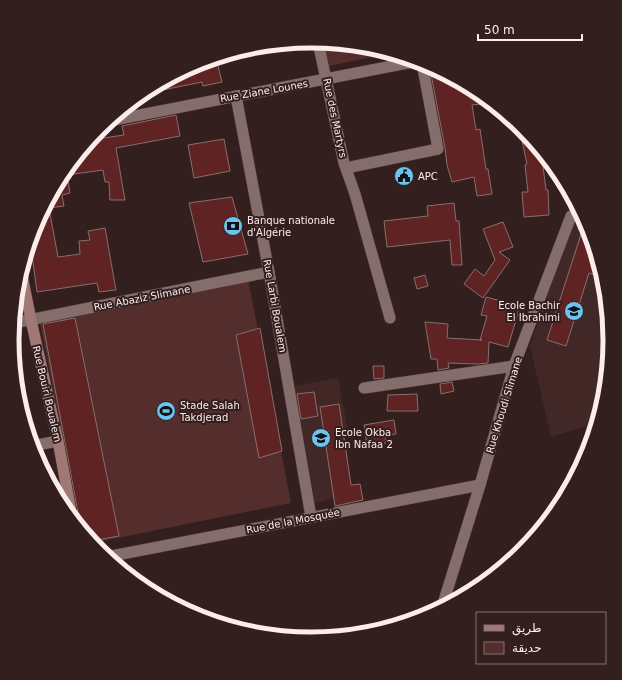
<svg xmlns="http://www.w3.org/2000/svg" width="622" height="680" viewBox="0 0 622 680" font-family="'DejaVu Sans',Cairo,sans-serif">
  <rect width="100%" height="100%" fill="#331f1e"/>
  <g fill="#412725">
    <path d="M582,216L587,226L604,282L610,340L604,399L597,423L551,437L530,346L572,219Z"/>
    <path d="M338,378L349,436L328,441L336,498L315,503L294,386Z"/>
  </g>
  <g fill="#532e2c">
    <path d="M319,42L370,47L391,53L324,67Z"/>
    <path d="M248,279L291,503L93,543L82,529L39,319Z"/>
  </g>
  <g fill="#602323" stroke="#876f6d">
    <path d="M216,58L222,82L203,86L202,82L148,93L147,90L197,64Z"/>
    <path d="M442,73L477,92L491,103L472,105L476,130L480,129L486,169H488L492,194L477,196L474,177L452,182L447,165L445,148L431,74Z"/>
    <path d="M176,115L180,136L116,148L125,200H110L109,182H105L103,170L67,175L70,193L62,195L64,206L49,208L58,257L80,254L79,241L90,240L88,231L105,228L116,290L99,292L97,283L37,292L30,240L35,225L63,174L90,140L124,135L122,126Z"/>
    <path d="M519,126L553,166H543L546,190H548L549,215L524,217L522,192H528L525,165L527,164Z"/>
    <path d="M224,139L230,171L194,178L188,145Z"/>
    <path d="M232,197L248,254L203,262L189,203Z"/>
    <path d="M454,203L456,221H459L462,265H452L450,240L387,247L384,221L428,216L427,206Z"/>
    <path d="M503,222L513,247L499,252L510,260L483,298L464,284L475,269L484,276L495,260L483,229Z"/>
    <path d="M582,231L590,234L599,264L595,275L589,273L566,346L547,340Z"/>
    <path d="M425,275L428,286L417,289L414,278Z"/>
    <path d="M486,297L520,306L508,347L489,342L488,363L477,364L448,363L449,368L438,370L437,359H431L425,322L448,324L447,338L482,340H480L487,316L481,315Z"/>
    <path d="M75,318L119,536L91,541L81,529L43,324Z"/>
    <path d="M260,328L282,451L259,458L236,335Z"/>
    <path d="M373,366H384V378L374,379Z"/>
    <path d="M452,382L454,391L441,394L440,384Z"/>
    <path d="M314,392L318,416L301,419L297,394Z"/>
    <path d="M417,394L418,411H387L388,395Z"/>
    <path d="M339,404L351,485L360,484L363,500L335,506L320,407Z"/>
    <path d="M394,420L396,434L385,436L386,443L367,446L364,425Z"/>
  </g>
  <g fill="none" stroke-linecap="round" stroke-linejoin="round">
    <g stroke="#4c3a3a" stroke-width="12">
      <g id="minor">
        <path d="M318,42L344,163L355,194L390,318"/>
        <path d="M236,96L269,272L311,517"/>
        <path d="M109,121L418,61"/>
        <path d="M346,168L438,149L422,63"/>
        <path d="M14,323L269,272"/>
        <path d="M364,388L514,366"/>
        <path d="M32,446L58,441"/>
        <path d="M106,557L480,485"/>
        <path d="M442,607L480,485L514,366L571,216L581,214"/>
      </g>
    </g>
    <g stroke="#4c3a3a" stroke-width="12">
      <path id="secondary" d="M21,270L31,320L58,441L72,517"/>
    </g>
    <use href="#minor" stroke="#856d6b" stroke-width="11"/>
    <use href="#secondary" stroke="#a17875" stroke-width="11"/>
  </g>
  <defs>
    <g id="civic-disc" transform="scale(1)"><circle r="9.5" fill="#6ac3f1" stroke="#331f1e"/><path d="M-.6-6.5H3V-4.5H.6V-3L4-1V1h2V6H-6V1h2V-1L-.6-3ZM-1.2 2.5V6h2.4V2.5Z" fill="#111"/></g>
    <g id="bank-disc" transform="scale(1)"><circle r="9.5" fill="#6ac3f1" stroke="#331f1e"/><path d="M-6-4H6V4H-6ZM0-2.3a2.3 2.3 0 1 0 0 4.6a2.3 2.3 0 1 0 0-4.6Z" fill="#111"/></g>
    <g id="school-disc" transform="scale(1)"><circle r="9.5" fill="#6ac3f1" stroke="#331f1e"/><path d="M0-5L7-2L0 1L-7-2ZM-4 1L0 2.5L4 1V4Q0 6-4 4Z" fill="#111"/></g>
    <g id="stadium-disc" transform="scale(1)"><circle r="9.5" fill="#6ac3f1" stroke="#331f1e"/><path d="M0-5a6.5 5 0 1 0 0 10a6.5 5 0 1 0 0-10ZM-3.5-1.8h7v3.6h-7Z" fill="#111"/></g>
  </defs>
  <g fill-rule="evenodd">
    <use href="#civic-disc" x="404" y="176"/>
    <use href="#bank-disc" x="233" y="226"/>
    <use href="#school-disc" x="574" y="311"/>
    <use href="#stadium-disc" x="166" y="411"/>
    <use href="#school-disc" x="321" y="438"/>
  </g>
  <g text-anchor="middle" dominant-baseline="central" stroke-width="4" stroke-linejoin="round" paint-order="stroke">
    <g font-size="10" fill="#fcedec" stroke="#331f1e">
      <text transform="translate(264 91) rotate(-10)">Rue Ziane Lounes</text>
      <text transform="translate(335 118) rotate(78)">Rue des Martyrs</text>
      <text transform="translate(142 298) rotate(-11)">Rue Abaziz Slimane</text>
      <text transform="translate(275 306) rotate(80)">Rue Larbi Boualem</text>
      <text transform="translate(47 394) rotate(77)">Rue Bouiri Boualem</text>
      <text transform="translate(504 405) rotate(-73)">Rue Khoudi Slimane</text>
      <text transform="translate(293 521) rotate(-11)">Rue de la Mosquée</text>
    </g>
    <g font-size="10" fill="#fcedec" stroke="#331f1e" text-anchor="start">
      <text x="418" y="176">APC</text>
      <text x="247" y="220">Banque nationale<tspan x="247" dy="12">d'Algérie</tspan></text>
      <text x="560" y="305" text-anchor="end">Ecole Bachir<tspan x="560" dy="12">El Ibrahimi</tspan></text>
      <text x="180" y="405">Stade Salah<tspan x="180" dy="12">Takdjerad</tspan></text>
      <text x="335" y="432">Ecole Okba<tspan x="335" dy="12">Ibn Nafaa 2</tspan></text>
    </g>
  </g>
  <path d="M0 0H622V680H0ZM19 340a292 292 0 1 1 584 0a292 292 0 1 1-584 0Z" fill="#331f1e" fill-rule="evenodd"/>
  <path fill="none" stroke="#fcedec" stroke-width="5" d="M19 340a292 292 0 1 1 584 0a292 292 0 1 1-584 0Z"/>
  <rect x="476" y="612" width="130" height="52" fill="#331f1e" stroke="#837170"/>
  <rect x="484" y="625" width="20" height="6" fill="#a17875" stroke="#837170"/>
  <text x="512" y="632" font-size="12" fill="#fcedec">طريق</text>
  <rect x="484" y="642" width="20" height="12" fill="#532e2c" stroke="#837170"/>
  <text x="512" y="652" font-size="12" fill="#fcedec">حديقة</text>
  <path d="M478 34v6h104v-6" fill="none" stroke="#fcedec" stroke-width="2"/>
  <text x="484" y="34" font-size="12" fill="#fcedec" stroke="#331f1e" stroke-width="3" paint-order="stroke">50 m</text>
</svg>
